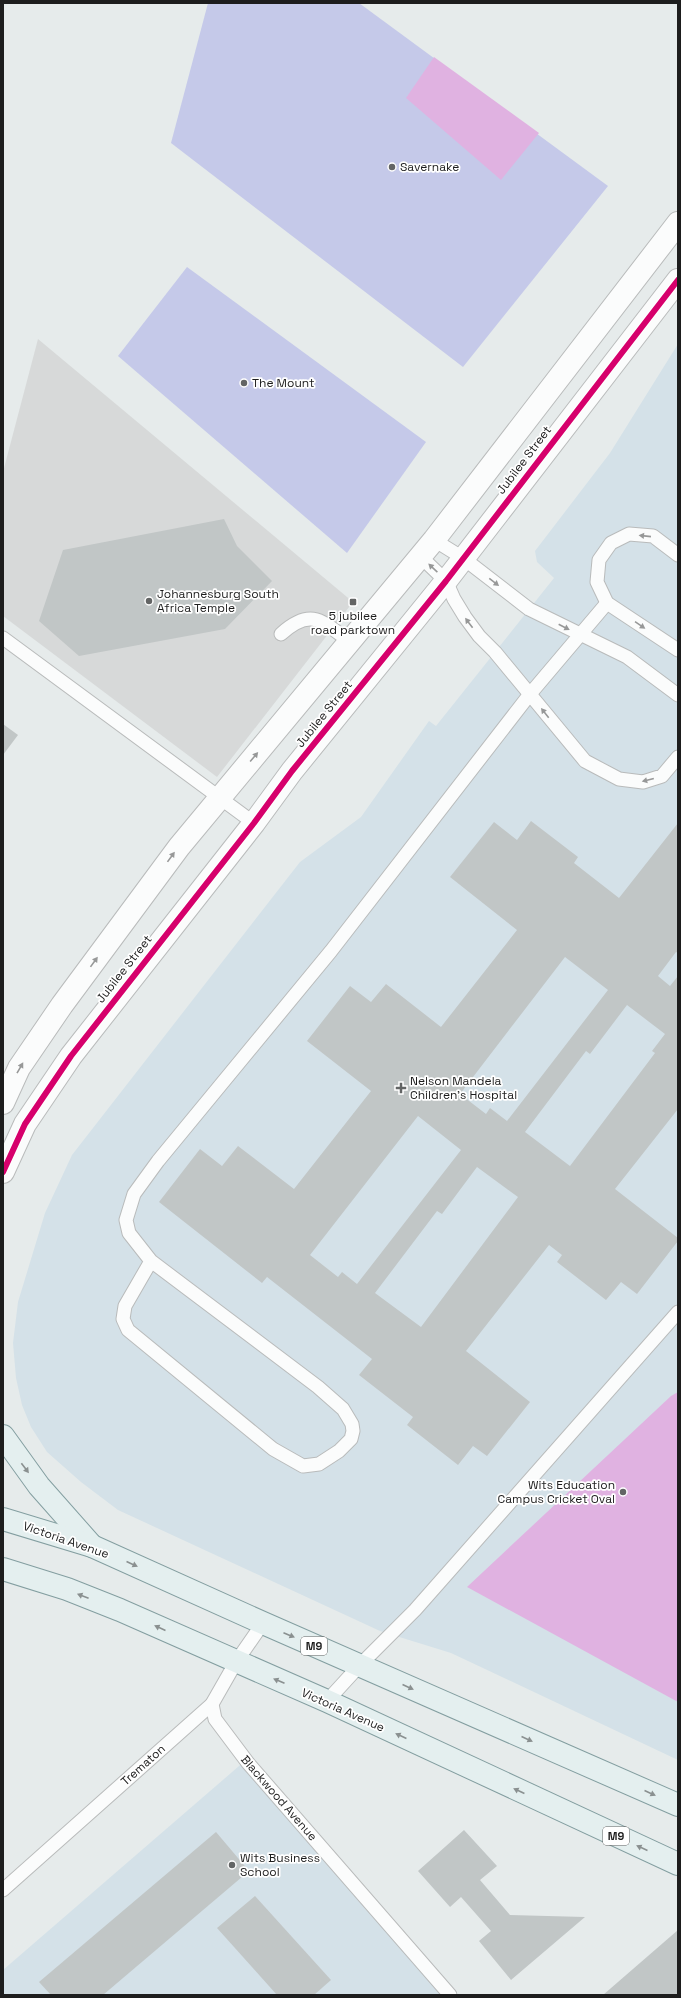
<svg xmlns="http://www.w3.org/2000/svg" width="681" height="1998" viewBox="0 0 681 1998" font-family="'Space Grotesk',sans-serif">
  <rect width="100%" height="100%" fill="#e6ebeb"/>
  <g fill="#d4e1e8">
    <path d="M678,344V1760L451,1653L380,1631L118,1510L81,1482L47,1452L31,1427L22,1405L16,1378L13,1343L18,1302L45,1213L72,1155L300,862L361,817L429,721L436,726L554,578L537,562L535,551L610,453Z"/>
    <path d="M246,1760L455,1995H3V1970Z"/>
  </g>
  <path fill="#d7d9d9" d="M38,339L353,602L217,777L3,616V472Z"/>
  <g fill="#c5c9e9">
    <path d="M208,3H359L608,186L463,367L171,143Z"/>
    <path d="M187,267L426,442L347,553L118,356Z"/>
  </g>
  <g fill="#e0b2e1">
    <path d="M434,57L539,133L501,180L406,98Z"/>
    <path d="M678,1392V1702L467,1587L671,1396Z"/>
  </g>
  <g fill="#c1c6c6" fill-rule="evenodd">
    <path d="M224,519L237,546L272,581L225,629L79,656L39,621L63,550Z"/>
    <path d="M3,724L18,735L3,755Z"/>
    <path d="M531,821L578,857L574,863L619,898L678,823V953L676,952L658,976L670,986L678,976V1109L615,1189L678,1238V1241L637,1294L621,1282L606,1300L557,1262L562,1255L549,1245L466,1351L530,1402L487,1456L473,1446L458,1465L407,1425L413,1417L359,1375L372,1359L267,1277L262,1283L159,1202L200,1149L222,1166L238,1146L294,1189L371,1091L307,1041L350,986L371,1002L386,984L441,1027L517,930L450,877L494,822L517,840ZM565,957L608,990L507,1121L490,1108L486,1114L460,1094ZM627,1005L665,1034L652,1051L655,1053L570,1166L525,1132L586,1051L590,1054ZM418,1116L461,1150L357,1284L342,1272L338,1277L310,1255ZM477,1167L518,1197L421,1327L375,1293L437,1211L442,1214Z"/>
    <path d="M464,1830L497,1866L480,1880L510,1915L585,1917L511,1980L479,1941L491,1931L461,1897L450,1907L418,1871Z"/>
    <path d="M216,1832L249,1871L103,1995H51L39,1982Z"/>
    <path d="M255,1896L331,1980L314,1995H277L217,1928Z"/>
    <path d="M678,1930V1995H603Z"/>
  </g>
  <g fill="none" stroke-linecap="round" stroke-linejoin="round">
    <g stroke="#b9bbbb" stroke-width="15">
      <g id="service">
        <path d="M434,540L463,558L529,609L627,657L678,695"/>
        <path d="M678,555L653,536L629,534L611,543L599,560L597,582L607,603L678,650"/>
        <path d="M420,556L446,581L454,599L465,617L479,636L495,652L585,761L619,779L643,782L662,776L678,757"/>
        <path d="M281,634C311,607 322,621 349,641"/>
        <path d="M3,638L254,823"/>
        <path d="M151,1261L125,1306L123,1319L128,1330L273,1449L303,1466L319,1464L339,1451L351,1439L353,1431L352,1424L343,1409L318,1387L151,1261L129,1233L126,1220L134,1194L158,1161L331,951L530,694L607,603"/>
        <path d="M327,1701L360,1665L415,1610L678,1312"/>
        <path d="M212,1704L215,1719L248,1763L450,1995"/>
        <path d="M3,1890L212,1704L236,1662L263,1623"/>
      </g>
    </g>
    <g stroke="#b9bbbb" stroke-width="24">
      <g id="minor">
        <path d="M3,1103L19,1068L62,1005L179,847L434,540L678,223"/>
        <path d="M3,1172L25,1124L71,1056L254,823L292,771L446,581L678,280"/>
      </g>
    </g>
    <g stroke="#839ea0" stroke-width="24">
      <g id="primary">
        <path d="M3,1436L39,1486L92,1546"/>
        <path d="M3,1519L92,1546L263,1623L678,1805"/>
        <path d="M3,1569L67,1589L120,1610L327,1701L678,1864"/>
      </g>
    </g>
    <use href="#service" stroke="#fbfcfc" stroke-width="13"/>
    <use href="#minor" stroke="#fbfcfc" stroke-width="22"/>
    <use href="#primary" stroke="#e4efef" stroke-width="22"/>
    <g stroke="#fff" stroke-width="8">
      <path id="cycleway" d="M3,1172L25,1124L71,1056L254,823L292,771L446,581L678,280"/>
    </g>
    <use href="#cycleway" stroke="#d6006c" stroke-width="6"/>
  </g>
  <defs><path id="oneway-solid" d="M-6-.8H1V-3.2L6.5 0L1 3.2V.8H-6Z"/></defs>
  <g fill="#979898">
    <use href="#oneway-solid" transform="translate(645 536) rotate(-174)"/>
    <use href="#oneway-solid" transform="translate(433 568) rotate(-137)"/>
    <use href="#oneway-solid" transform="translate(494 582) rotate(38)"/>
    <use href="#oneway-solid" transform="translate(469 623) rotate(-127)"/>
    <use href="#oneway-solid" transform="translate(640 625) rotate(34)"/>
    <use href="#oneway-solid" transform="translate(564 627) rotate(27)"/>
    <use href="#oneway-solid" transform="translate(545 713) rotate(-128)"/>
    <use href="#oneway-solid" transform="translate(254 757) rotate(-50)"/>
    <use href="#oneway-solid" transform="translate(648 780) rotate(166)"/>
    <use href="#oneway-solid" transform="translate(171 857) rotate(-54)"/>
    <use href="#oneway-solid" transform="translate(94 962) rotate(-54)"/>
    <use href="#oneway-solid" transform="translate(20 1068) rotate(-60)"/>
  </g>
  <g fill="#8a9090">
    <use href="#oneway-solid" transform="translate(25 1468) rotate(53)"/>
    <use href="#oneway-solid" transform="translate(132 1564) rotate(24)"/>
    <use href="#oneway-solid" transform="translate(83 1596) rotate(-159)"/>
    <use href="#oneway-solid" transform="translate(160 1628) rotate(-156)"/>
    <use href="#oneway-solid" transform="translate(289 1635) rotate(23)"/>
    <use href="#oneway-solid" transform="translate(279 1681) rotate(-157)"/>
    <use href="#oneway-solid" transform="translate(408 1687) rotate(24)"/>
    <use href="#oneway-solid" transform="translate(401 1736) rotate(-155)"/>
    <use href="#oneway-solid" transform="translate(527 1739) rotate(24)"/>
    <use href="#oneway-solid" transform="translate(519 1791) rotate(-155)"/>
    <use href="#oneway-solid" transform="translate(650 1793) rotate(24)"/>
    <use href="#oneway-solid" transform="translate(642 1848) rotate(-156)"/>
  </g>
  <g fill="#636565" stroke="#fff" stroke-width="1.5">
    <circle cx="392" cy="167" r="4"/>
    <circle cx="244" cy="383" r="4"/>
    <circle cx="149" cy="601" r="4"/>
    <rect x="349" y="598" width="8" height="8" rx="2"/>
    <path d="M399 1082h4v4h4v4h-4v4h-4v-4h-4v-4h4z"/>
    <circle cx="623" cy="1492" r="4"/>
    <circle cx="232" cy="1865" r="4"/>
  </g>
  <g text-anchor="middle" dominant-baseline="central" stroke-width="3.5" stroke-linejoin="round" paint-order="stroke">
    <g fill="#fff" stroke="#616161" stroke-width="1">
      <rect x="301" y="1637" width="26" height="18" rx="3"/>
      <rect x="603" y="1827" width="26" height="18" rx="3"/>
    </g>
    <g font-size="11" font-weight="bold" fill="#1d1d1d">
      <text x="314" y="1646">M9</text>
      <text x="616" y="1836">M9</text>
    </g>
    <g font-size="12" fill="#1d1d1d" stroke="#fff" text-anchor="start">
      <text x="400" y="167">Savernake</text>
      <text x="252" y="383">The Mount</text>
      <text x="157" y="594">Johannesburg South<tspan x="157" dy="14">Africa Temple</tspan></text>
      <text x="353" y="616" text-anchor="middle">5 jubilee<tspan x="353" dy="14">road parktown</tspan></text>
      <text x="410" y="1081">Nelson Mandela<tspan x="410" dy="14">Children's Hospital</tspan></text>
      <text x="615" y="1485" text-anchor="end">Wits Education<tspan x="615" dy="14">Campus Cricket Oval</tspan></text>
      <text x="240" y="1858">Wits Business<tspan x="240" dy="14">School</tspan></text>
    </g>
    <g font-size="12" fill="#1d1d1d" stroke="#fff">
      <text transform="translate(524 460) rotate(-53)">Jubilee Street</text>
      <text transform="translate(324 714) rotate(-51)">Jubilee Street</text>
      <text transform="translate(124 969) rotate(-52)">Jubilee Street</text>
      <text transform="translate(66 1540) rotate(19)">Victoria Avenue</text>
      <text transform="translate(343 1710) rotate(24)">Victoria Avenue</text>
      <text transform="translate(143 1765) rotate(-42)">Trematon</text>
      <text transform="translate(279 1798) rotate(49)">Blackwood Avenue</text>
    </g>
  </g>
  <rect width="681" height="1998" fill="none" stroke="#1d1d1d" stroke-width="8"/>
</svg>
